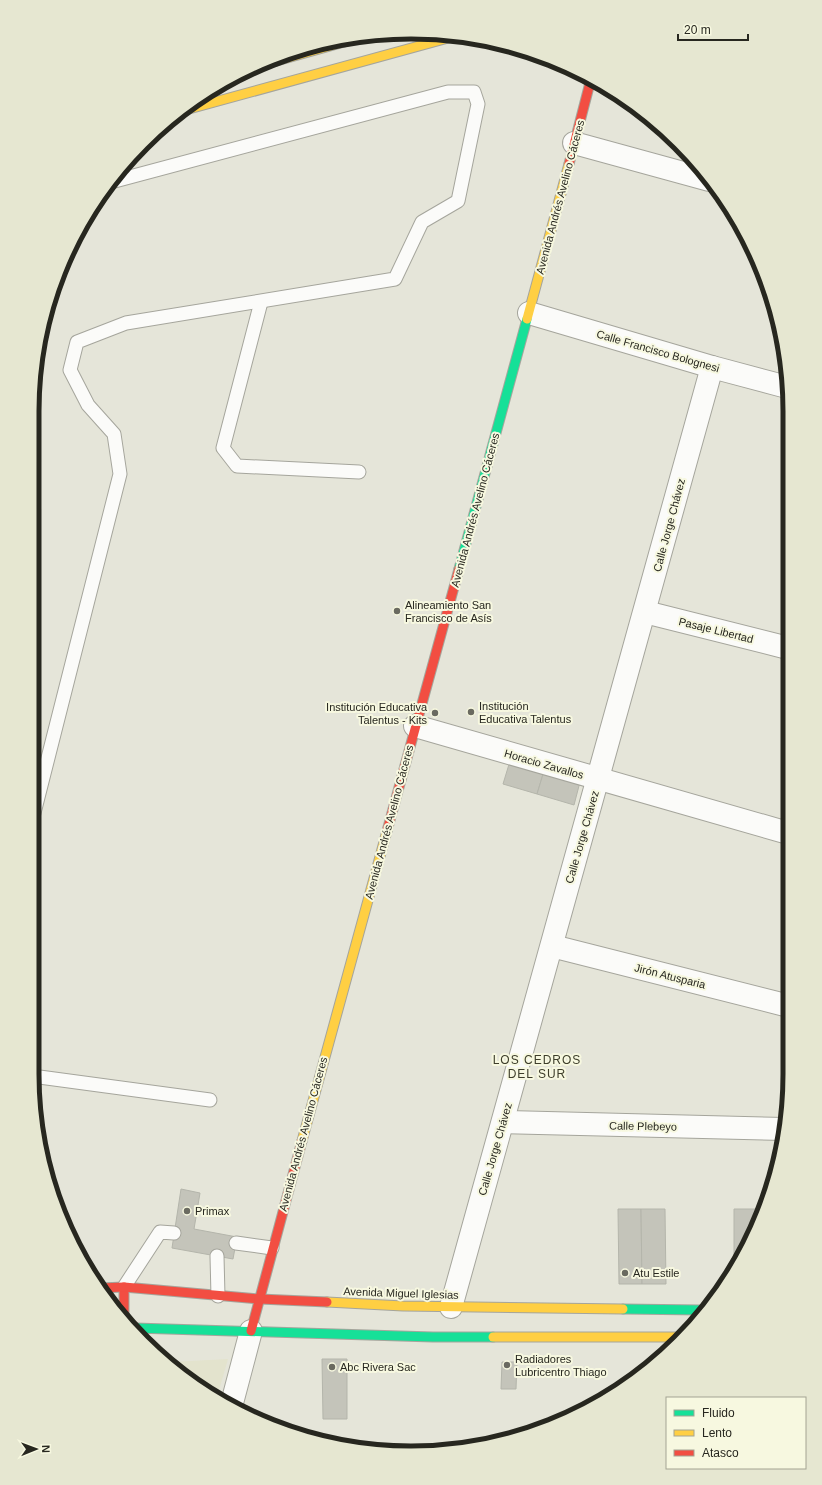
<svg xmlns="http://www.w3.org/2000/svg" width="822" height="1485" viewBox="0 0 822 1485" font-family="Helvetica,sans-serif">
  <rect width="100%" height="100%" fill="#e5e5d9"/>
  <path fill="#e3e3cd" d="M228,1359L217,1397L201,1389L171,1362Z"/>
  <g fill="#c4c4ba" stroke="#b4b5ab">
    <path d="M510,761L544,771L537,794L503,784Z"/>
    <path d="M544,771L580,782L574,805L537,794Z"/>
    <path d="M181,1189L200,1193L194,1229L237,1237L233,1259L172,1248Z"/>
    <path d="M618,1209H641L642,1284H619Z"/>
    <path d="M641,1209H665L666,1284H642Z"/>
    <path d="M734,1209H756V1224L739,1263L734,1270Z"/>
    <path d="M756,1209H762L756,1224Z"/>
    <path d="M322,1359H347V1419H323Z"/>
    <path d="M502,1362H517L516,1389H501Z"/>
  </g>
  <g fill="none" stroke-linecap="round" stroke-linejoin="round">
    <g stroke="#a5a59c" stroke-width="15">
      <g id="lane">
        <path d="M261,302L223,448L237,466L359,472"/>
        <path d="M32,821L120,474L114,434L88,405L70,370L77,342L126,323L395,279L422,222L458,201L478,104L474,92H448L111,182"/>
        <path d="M32,1076L210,1100"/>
        <path d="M236,1243L272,1248"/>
        <path d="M217,1256L218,1296"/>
        <path d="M124,1287L160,1232L174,1233"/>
      </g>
    </g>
    <g stroke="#a5a59c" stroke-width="24">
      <g id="street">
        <path d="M574,143L709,180"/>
        <path d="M529,313L712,367L787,387"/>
        <path d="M645,612L788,648"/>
        <path d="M415,726L788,833"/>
        <path d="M552,946L789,1006"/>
        <path d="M503,1122L784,1129"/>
        <path d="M451,1307L712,367"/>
        <path d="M232,1403L251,1331"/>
      </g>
    </g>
    <g stroke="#a5a59c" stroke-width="11">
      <g id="fast">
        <path d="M459,569L527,319"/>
        <path d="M623,1309L701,1310"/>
        <path d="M135,1328L433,1337H493"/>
      </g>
    </g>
    <g stroke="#a5a59c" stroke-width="11">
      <g id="slow">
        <path d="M255,67L362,37"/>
        <path d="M178,112L459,35"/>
        <path d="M527,319L569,164"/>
        <path d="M302,1141L387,831"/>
        <path d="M327,1302L403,1306L623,1309"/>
        <path d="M493,1337H679"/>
      </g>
    </g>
    <g stroke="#a5a59c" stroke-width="11">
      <g id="jam">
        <path d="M569,164L591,79"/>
        <path d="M387,831L459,569"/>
        <path d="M124,1287V1318"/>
        <path d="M101,1288L124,1287L260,1299L327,1302"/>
        <path d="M251,1331L302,1141"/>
      </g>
    </g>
    <use href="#lane" stroke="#fbfbf9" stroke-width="13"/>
    <use href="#street" stroke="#fbfbf9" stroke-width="22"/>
    <use href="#fast" stroke="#16e098" stroke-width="9"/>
    <use href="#slow" stroke="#ffcf43" stroke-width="9"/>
    <use href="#jam" stroke="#f24e42" stroke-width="9"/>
  </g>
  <g fill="#6a6a60" stroke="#f7f8e0" stroke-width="1.5">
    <circle cx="397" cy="611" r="4"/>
    <circle cx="471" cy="712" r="4"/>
    <circle cx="435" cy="713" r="4"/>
    <circle cx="187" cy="1211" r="4"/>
    <circle cx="625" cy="1273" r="4"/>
    <circle cx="507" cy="1365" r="4"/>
    <circle cx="332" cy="1367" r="4"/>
  </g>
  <g text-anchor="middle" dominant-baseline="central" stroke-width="4" stroke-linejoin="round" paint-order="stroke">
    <g font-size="11" fill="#27271f" stroke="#f7f8e0">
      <text transform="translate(560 197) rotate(-75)">Avenida Andrés Avelino Cáceres</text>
      <text transform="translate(658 351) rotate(16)">Calle Francisco Bolognesi</text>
      <text transform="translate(475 510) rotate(-75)">Avenida Andrés Avelino Cáceres</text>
      <text transform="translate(669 525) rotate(-75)">Calle Jorge Chávez</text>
      <text transform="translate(716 630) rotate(14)">Pasaje Libertad</text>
      <text transform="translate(544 764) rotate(16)">Horacio Zavallos</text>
      <text transform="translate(389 822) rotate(-75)">Avenida Andrés Avelino Cáceres</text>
      <text transform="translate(582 837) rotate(-74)">Calle Jorge Chávez</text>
      <text transform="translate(670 976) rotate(14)">Jirón Atusparia</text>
      <text transform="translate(643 1126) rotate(1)">Calle Plebeyo</text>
      <text transform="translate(303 1134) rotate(-75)">Avenida Andrés Avelino Cáceres</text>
      <text transform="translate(495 1149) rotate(-74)">Calle Jorge Chávez</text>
      <text transform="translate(401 1293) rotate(2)">Avenida Miguel Iglesias</text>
    </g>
    <g font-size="11" fill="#27271f" stroke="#f7f8e0" text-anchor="start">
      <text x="405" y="605">Alineamiento San<tspan x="405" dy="13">Francisco de Asís</tspan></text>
      <text x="479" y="706">Institución<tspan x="479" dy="13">Educativa Talentus</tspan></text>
      <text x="427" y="707" text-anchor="end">Institución Educativa<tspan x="427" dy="13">Talentus - Kits</tspan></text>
      <text x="195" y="1211">Primax</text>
      <text x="633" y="1273">Atu Estile</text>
      <text x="515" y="1359">Radiadores<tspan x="515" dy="13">Lubricentro Thiago</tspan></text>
      <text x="340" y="1367">Abc Rivera Sac</text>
    </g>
    <g font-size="12" letter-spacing="1" fill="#3e3e2b" stroke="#f7f8e0">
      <text x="537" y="1060">LOS CEDROS<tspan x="537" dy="14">DEL SUR</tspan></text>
    </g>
  </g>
  <path d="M0 0H822V1485H0ZM411 39H411A372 372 0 0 1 783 411V1074A372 372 0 0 1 411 1446H411A372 372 0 0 1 39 1074V411A372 372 0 0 1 411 39Z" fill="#e6e7d1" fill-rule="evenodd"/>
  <path fill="none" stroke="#27271f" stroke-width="5" d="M411 39H411A372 372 0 0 1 783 411V1074A372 372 0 0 1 411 1446H411A372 372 0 0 1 39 1074V411A372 372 0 0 1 411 39Z"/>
  <rect x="666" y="1397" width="140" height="72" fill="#f7f8e0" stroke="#a4a493"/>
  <rect x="674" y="1410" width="20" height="6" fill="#16e098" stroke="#a4a493"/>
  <text x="702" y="1417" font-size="12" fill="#27271f">Fluido</text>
  <rect x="674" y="1430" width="20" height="6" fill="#ffcf43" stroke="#a4a493"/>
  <text x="702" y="1437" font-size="12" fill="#27271f">Lento</text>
  <rect x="674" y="1450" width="20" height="6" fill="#f24e42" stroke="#a4a493"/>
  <text x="702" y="1457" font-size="12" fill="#27271f">Atasco</text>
  <g transform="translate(36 1449) rotate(89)" stroke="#f7f8e0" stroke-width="3" paint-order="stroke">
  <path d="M0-3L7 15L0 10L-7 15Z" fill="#27271f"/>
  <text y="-6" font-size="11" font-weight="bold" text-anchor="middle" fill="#27271f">N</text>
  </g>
  <path d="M678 34v6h70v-6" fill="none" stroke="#27271f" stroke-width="2"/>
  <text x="684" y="34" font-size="12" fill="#27271f" stroke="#f7f8e0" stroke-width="3" paint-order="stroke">20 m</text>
</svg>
